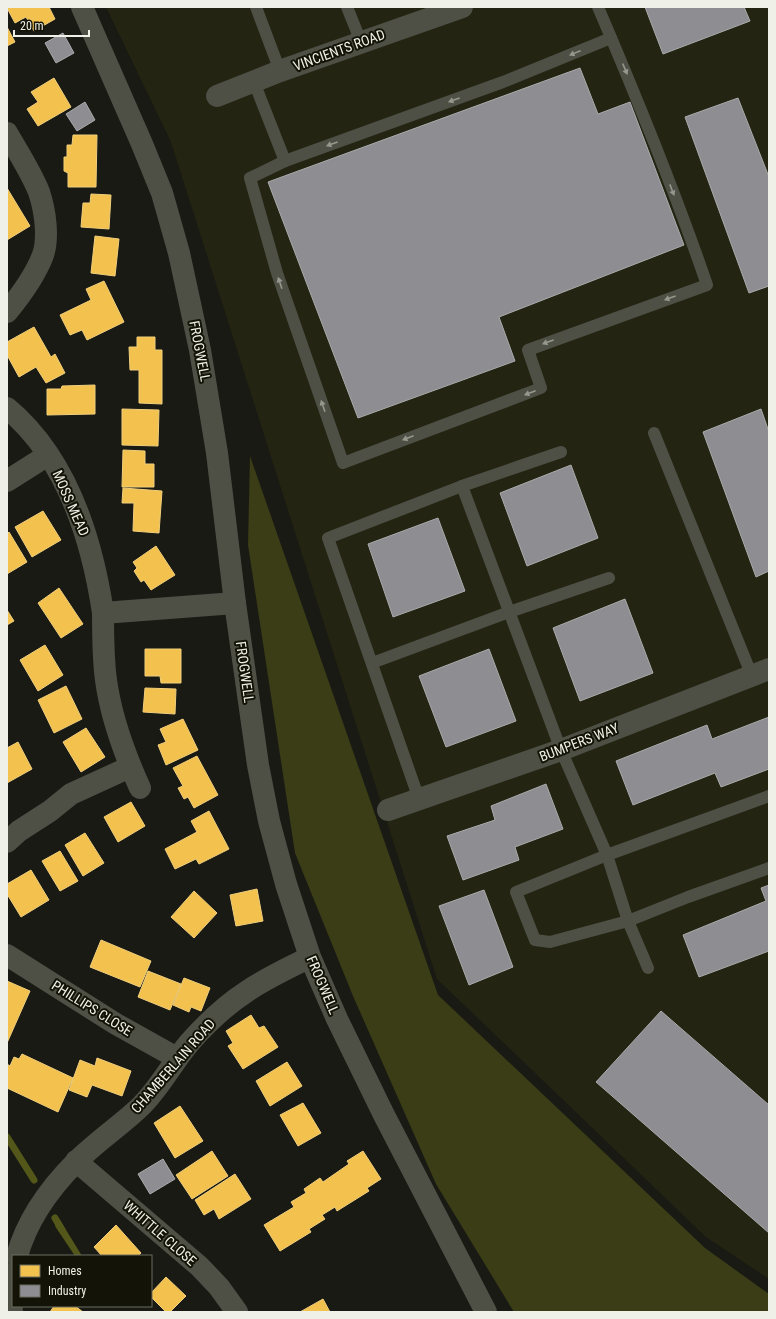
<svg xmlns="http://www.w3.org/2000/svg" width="776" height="1319" viewBox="0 0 776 1319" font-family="'Roboto Condensed',sans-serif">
  <rect width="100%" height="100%" fill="#1a1a14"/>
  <path fill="#232411" d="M106,7H769V1279L706,1237L437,979L171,142Z"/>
  <path fill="#3a3d16" d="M250,456L438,995L705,1248L769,1294V1312H514L436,1184L353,996L295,853L248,545Z"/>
  <path fill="#535719" d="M60,1220L82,1256H75L55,1226Z"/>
  <g fill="#f2c14e" stroke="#f1cf7c">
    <path d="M8,7H49L55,19L34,31L26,17L15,23L7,8Z"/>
    <path d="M7,27L15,42L7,46Z"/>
    <path d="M54,78L71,107L38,126L27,109L38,102L31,92Z"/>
    <path d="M73,135H97L96,187H68V173L64,171V157H67V145H72Z"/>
    <path d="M7,188L30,226L7,240Z"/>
    <path d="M91,194L111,195L109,229L81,227L83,203H90Z"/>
    <path d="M95,236L119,239L115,276L91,273Z"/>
    <path d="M104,281L124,322L87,340L82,330L70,335L60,315L91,300L86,289Z"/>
    <path d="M34,327L51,357L55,354L65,373L46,383L36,367L19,377L7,355V342Z"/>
    <path d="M137,337H155V350H162V404L139,403V370H130L129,347H137Z"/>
    <path d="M95,385V414L47,415V389H61L62,386Z"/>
    <path d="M122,409L159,410L158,446L122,445Z"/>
    <path d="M123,450L145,451V464H154V487H122Z"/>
    <path d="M123,488L162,491L159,533L133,531L134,503H122Z"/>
    <path d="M43,511L61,540L32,557L15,527Z"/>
    <path d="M9,532L27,562L7,574V534Z"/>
    <path d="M156,546L175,575L151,590L144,580L141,582L134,571L137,568L133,562Z"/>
    <path d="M59,588L83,624L61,638L38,603Z"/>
    <path d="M7,610L14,621L7,625Z"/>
    <path d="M45,645L63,675L38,691L20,660Z"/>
    <path d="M145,649H181V683H161L160,676H145Z"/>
    <path d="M66,686L82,719L54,733L38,700Z"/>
    <path d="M145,688L176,689L175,714L143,712Z"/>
    <path d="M183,719L198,750L166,765L158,745L166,742L160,729Z"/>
    <path d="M86,728L105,757L81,772L63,742Z"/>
    <path d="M18,742L32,769L7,783V748Z"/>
    <path d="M197,756L218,795L194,808L188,797L184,799L178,788L183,786L173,768Z"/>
    <path d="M131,802L145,826L118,842L104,817Z"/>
    <path d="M209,811L229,849L199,864L196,859L175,869L165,849L197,832L191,821Z"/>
    <path d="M85,833L104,863L83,876L65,845Z"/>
    <path d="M60,851L78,881L60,891L42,861Z"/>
    <path d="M31,870L49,900L21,917L7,894V884Z"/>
    <path d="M257,889L263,921L236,926L230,895Z"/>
    <path d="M194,891L217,913L194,938L171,917Z"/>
    <path d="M101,940L151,961L140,987L90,967Z"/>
    <path d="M148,971L181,984L170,1010L138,997Z"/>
    <path d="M184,978L210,988L201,1011L191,1007L189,1012L173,1005Z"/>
    <path d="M7,981L30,991L7,1043Z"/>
    <path d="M251,1015L259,1028L264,1026L278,1047L243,1069L228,1046L233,1043L226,1031Z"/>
    <path d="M22,1054L73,1078L58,1112L7,1088V1064L10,1066L14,1057L19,1059Z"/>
    <path d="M97,1058L131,1071L122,1096L92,1085L87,1097L69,1090L80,1060L95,1066Z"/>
    <path d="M287,1062L302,1086L270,1106L256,1081Z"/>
    <path d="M303,1103L321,1133L298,1146L280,1115Z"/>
    <path d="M180,1106L203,1141L175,1158L154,1123Z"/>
    <path d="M212,1151L228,1176L192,1199L176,1175Z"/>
    <path d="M363,1151L381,1179L367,1188L369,1191L337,1211L335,1207L322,1215L325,1219L309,1229L311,1232L280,1251L264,1225L294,1207L291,1202L306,1193L304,1189L320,1178L323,1182L349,1164L347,1161Z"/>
    <path d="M235,1174L251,1199L219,1219L214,1209L204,1215L195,1200Z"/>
    <path d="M116,1225L141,1253L138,1256H102L94,1247Z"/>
    <path d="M166,1277L186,1296L170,1312H166L151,1297V1293Z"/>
    <path d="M323,1299L330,1312H300Z"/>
    <path d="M54,1306H75L83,1312H50Z"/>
  </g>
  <g fill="#8d8d92" stroke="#aaabac">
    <path d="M645,7H744L750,21L663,54Z"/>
    <path d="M63,33L74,53L56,63L45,43Z"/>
    <path d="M580,68L598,114L630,102L684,245L499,317L515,361L358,418L268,182Z"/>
    <path d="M738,98L769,177V286L749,293L685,117Z"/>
    <path d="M85,102L95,120L77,131L66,114Z"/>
    <path d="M761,409L769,432V571L756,577L703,432Z"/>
    <path d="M571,465L598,538L527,566L500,493Z"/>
    <path d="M438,518L465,591L393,617L368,544Z"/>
    <path d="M625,599L653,673L580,701L553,628Z"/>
    <path d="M489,649L516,721L446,747L419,676Z"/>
    <path d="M769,717V769L721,787L715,773L633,805L616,761L707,725L712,739Z"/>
    <path d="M546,784L563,829L515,847L519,860L463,880L447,836L495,820L491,806Z"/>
    <path d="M769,885V951L699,977L683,935L766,901L761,888Z"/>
    <path d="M484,890L513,967L469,985L439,906Z"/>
    <path d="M661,1011L769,1105V1233L596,1082Z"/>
    <path d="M163,1159L175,1179L150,1194L138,1174Z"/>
  </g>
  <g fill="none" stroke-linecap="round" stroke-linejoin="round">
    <g stroke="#535719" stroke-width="7">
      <path d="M7,1137L34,1180"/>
      <path d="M55,1218L62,1230"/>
    </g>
    <g stroke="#4e5046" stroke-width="12">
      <path d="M256,7L280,71"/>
      <path d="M347,7L361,42"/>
      <path d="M254,82L285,161L250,178L277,273L343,463L541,388L528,350L707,285C675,191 637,98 598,7"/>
      <path d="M285,161L503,82L611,38"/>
      <path d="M654,433L752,676"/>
      <path d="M462,486L561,452"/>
      <path d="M372,663L509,612L609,578"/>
      <path d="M419,799L328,538L462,486L561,750L607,855L769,796"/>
      <path d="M648,968L628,921L607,855L516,892L535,940L550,942L628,921L688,897L769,868"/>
    </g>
    <g stroke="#4e5046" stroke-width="22">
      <path d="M82,7L142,144L162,193L179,253L200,350L217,453L235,603L258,765L269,821L286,884L310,957L337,1019L384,1115L486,1312"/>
      <path d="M217,96L280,71L462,7"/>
      <path d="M7,133C18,152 31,172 39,192C45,210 49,237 43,255C35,276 21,295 7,312"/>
      <path d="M7,408C67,458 92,539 103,613"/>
      <path d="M7,481L48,455"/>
      <path d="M140,788C125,755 111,717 106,680C103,658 103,636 103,613L235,603"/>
      <path d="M388,810L561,750L769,669"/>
      <path d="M7,842L19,831L50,811L71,794L130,767"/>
      <path d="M7,955L116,1024L177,1058"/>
      <path d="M76,1161L199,1266L219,1287L237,1312"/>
      <path d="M17,1256C27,1220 50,1188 76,1162C96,1142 120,1126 140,1107C160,1088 172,1063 190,1042C206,1024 226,1005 246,992C266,978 289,968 310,957"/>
      <path d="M12,1312L11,1298L13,1273"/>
    </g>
  </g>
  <defs><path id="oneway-solid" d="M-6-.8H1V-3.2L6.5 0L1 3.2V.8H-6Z"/></defs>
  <g fill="#96988e">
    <use href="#oneway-solid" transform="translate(575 53) rotate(158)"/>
    <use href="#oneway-solid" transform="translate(625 69) rotate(67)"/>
    <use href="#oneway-solid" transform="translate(454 100) rotate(160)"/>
    <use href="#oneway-solid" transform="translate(332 144) rotate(160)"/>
    <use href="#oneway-solid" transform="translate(672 190) rotate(69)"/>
    <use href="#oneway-solid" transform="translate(280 283) rotate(-109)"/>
    <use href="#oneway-solid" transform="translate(670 298) rotate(160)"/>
    <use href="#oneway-solid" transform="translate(548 342) rotate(160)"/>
    <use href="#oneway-solid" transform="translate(530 393) rotate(159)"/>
    <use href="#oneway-solid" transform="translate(323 406) rotate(-109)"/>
    <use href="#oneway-solid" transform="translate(408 438) rotate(159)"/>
  </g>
  <g text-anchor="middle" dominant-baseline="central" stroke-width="4" stroke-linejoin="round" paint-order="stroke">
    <g font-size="14" fill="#eff0e7" stroke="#131407">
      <text transform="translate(339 50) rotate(-20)">VINCIENTS ROAD</text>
      <text transform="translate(200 351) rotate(79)">FROGWELL</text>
      <text transform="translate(71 503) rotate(66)">MOSS MEAD</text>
      <text transform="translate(245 672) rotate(82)">FROGWELL</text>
      <text transform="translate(579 742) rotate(-21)">BUMPERS WAY</text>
      <text transform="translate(323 985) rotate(67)">FROGWELL</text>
      <text transform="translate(92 1008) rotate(32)">PHILLIPS CLOSE</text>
      <text transform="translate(173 1066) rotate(-49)">CHAMBERLAIN ROAD</text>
      <text transform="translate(160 1233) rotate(41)">WHITTLE CLOSE</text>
    </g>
  </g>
  <rect width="776" height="1319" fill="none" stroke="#eff0e7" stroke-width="16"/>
  <rect x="12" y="1255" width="140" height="52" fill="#131407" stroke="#6b6c61"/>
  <rect x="20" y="1265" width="20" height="12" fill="#f2c14e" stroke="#6b6c61"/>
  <text x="48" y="1275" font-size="12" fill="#eff0e7">Homes</text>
  <rect x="20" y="1285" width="20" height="12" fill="#8d8d92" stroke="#6b6c61"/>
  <text x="48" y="1295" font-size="12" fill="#eff0e7">Industry</text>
  <path d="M14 30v6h75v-6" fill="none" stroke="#eff0e7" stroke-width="2"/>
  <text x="20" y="30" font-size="12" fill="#eff0e7" stroke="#131407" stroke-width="3" paint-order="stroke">20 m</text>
</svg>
